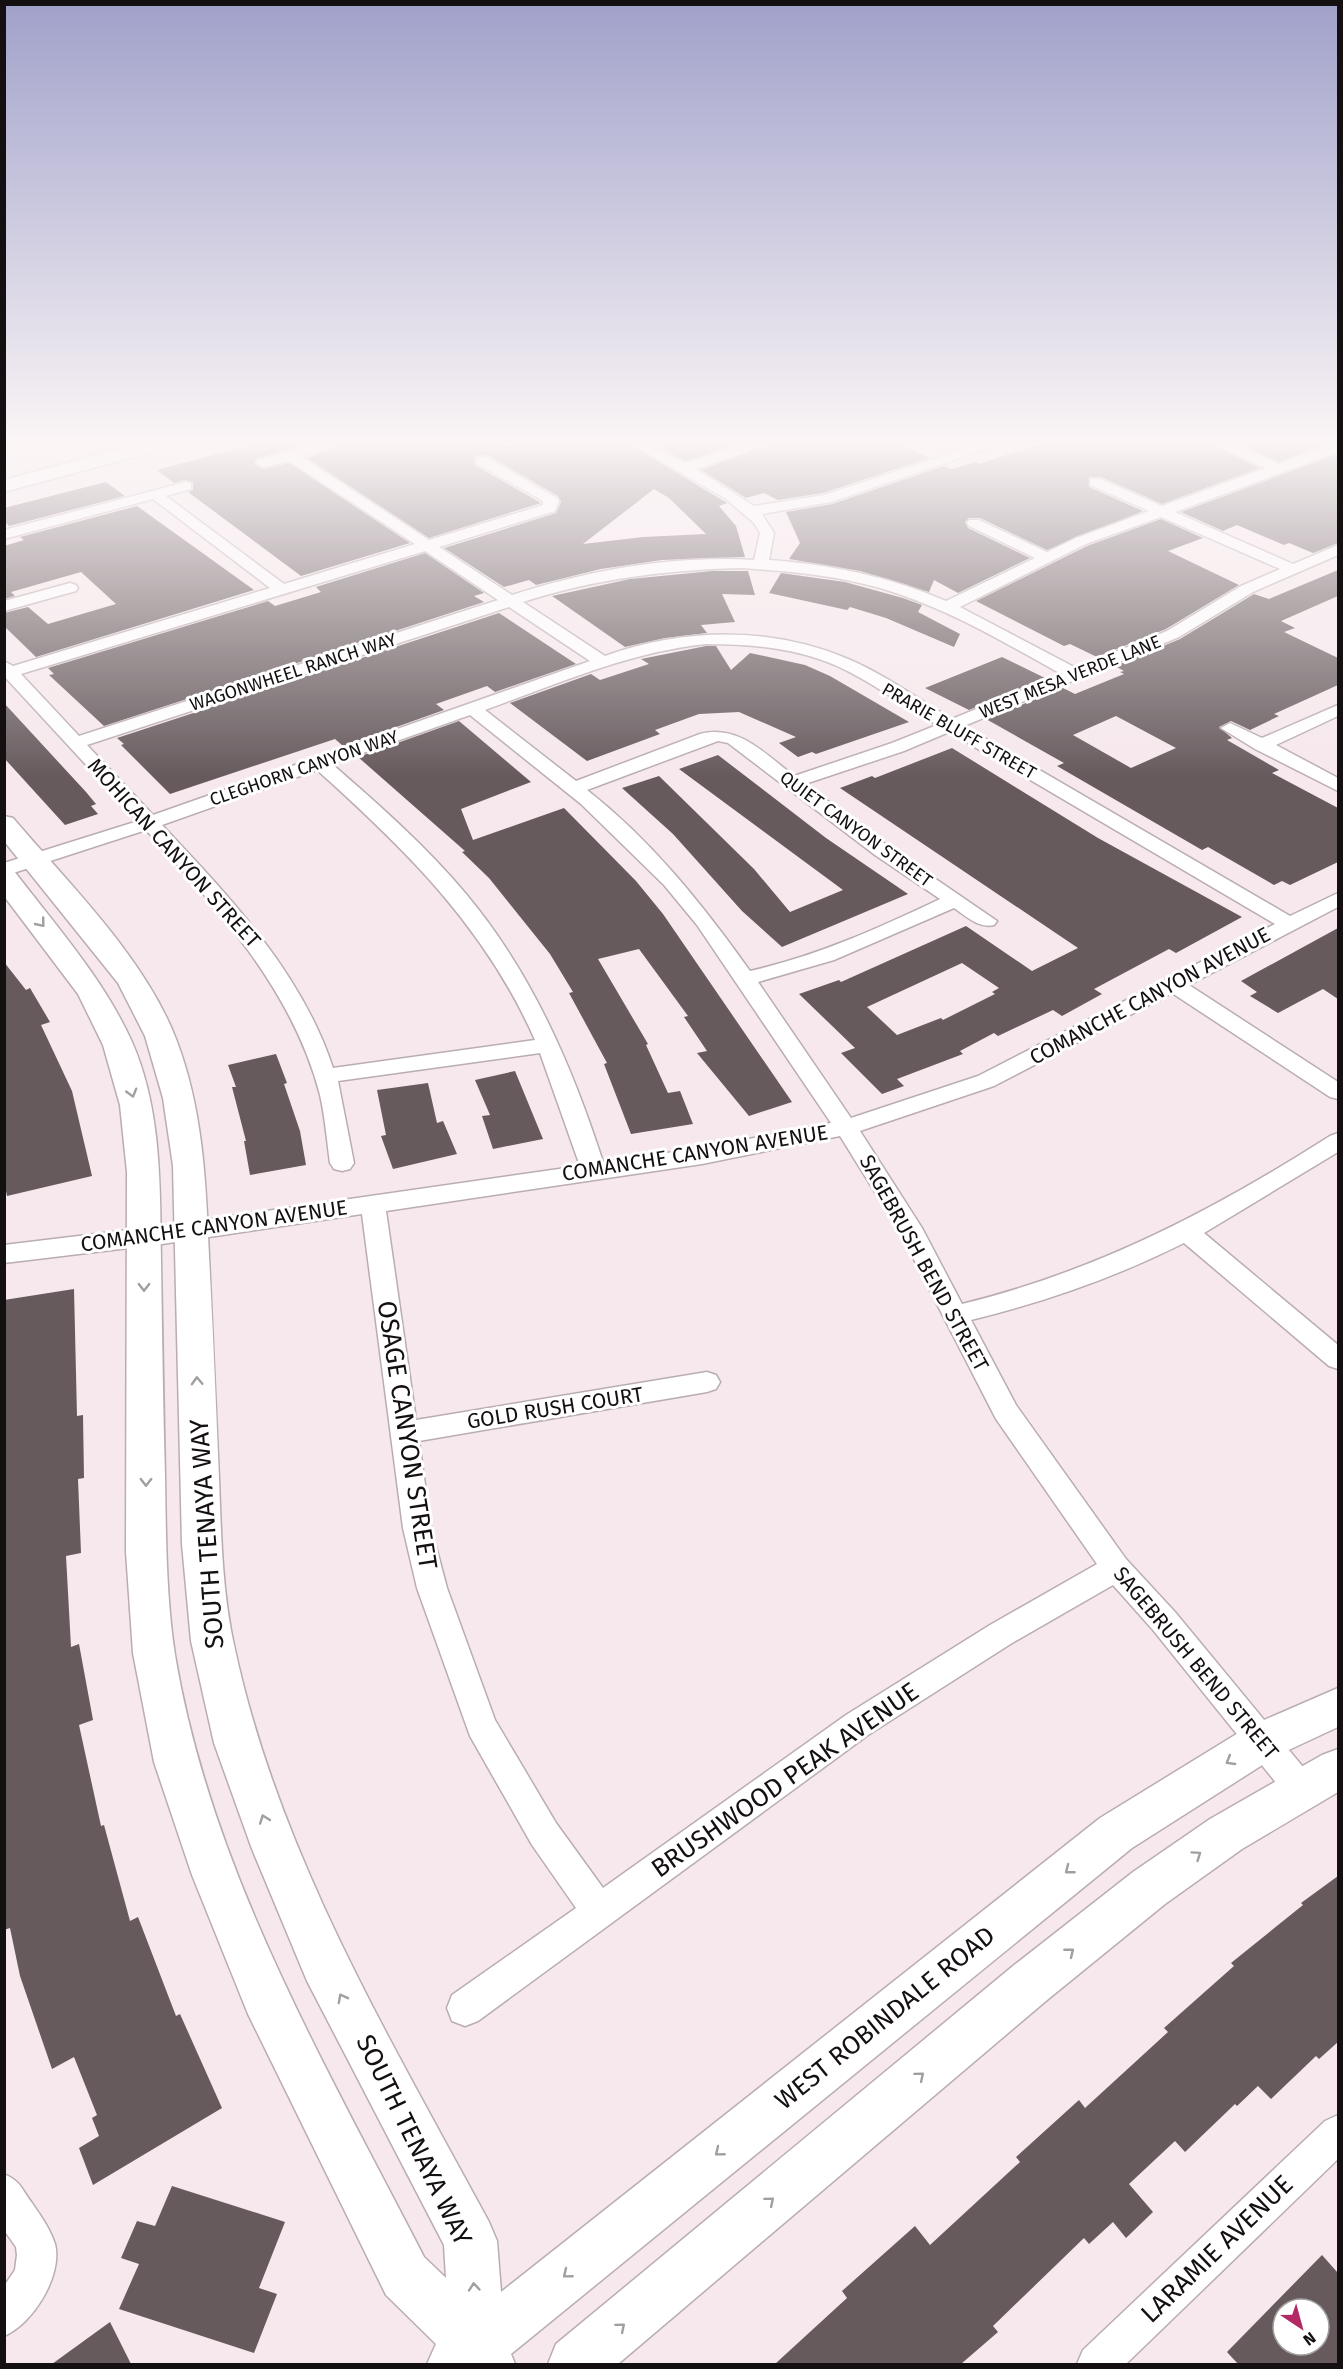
<svg xmlns="http://www.w3.org/2000/svg" width="1343" height="2369" viewBox="0 0 1343 2369" font-family="'Fira Sans',sans-serif">
  <rect width="100%" height="100%" fill="#f6e8ec"/>
  <g fill="#665a5d" fill-rule="evenodd">
    <path d="M250,445H306L257,458L254,464L264,469L289,463L410,543L301,576L188,492L193,490V482L185,480L174,483L157,470Z"/>
    <path d="M343,445H631L727,503L719,506L736,526L745,557L662,560L601,569L536,585L529,580L504,587L444,548L556,513L561,502L558,496L487,455H476L475,465L541,503L429,538L307,458ZM654,489L669,498L706,534L643,537L583,544Z"/>
    <path d="M657,445H734L685,461Z"/>
    <path d="M768,445H903L929,458L823,493L778,500L764,493L746,498L701,470Z"/>
    <path d="M1036,445H1212L1260,468L1162,504L1101,477H1090L1089,487L1143,511L1047,550L980,518H969L965,522L968,528L1030,558L958,593L934,580L929,592L860,571L789,559L800,543L786,512L832,504L944,466L952,469L975,462L979,464Z"/>
    <path d="M1241,445H1323L1279,462Z"/>
    <path d="M1338,454V543L1313,553L1289,543L1284,545L1237,525L1223,531L1181,512Z"/>
    <path d="M106,482L125,496L9,526L4,521V508Z"/>
    <path d="M137,506L254,590L36,657L4,626V613L28,607L48,624L116,604L81,572L11,592L15,596L4,599V546L24,540L20,537Z"/>
    <path d="M1161,519L1203,538L1168,551L1239,585L1166,629L1097,657L1070,644L1064,646L976,601L1087,546Z"/>
    <path d="M425,553L484,593L474,596L484,602L104,726L49,675L54,674L48,668L268,601L275,606L321,592L316,587Z"/>
    <path d="M1338,570V596L1281,621L1295,628L1284,632L1338,658V685L1274,714L1279,716L1250,730L1231,721L1219,727L1232,738L1227,740L1279,770L1272,773L1338,808V862L1290,885L1282,881L1274,885L1208,847L1202,850L1057,766L1064,763L986,719L1063,688L1075,694L1124,674L1120,672L1124,671L1115,666L1180,639L1254,594L1269,599ZM1116,716L1176,748L1131,768L1073,735Z"/>
    <path d="M712,571H748L755,595L722,594L735,622L701,625L707,633L665,638L625,647L552,596L630,579Z"/>
    <path d="M781,573L845,582L903,598L922,605L918,612L960,634L954,647L886,618L850,607L847,610L769,593Z"/>
    <path d="M499,613L576,664L495,692L487,686L436,704L444,710L343,746L335,739L170,794L121,745L124,744L117,738Z"/>
    <path d="M706,646H716L731,670L750,653L805,665L830,676L909,722L816,754L812,752L798,757L779,743L796,737L739,712L699,714L655,730L660,734L587,761L510,703L591,674L600,680L649,664L641,659Z"/>
    <path d="M1002,657L1045,678L969,710L925,688Z"/>
    <path d="M4,703L86,792L96,804L91,806L98,814L65,825L4,758Z"/>
    <path d="M459,721L531,782L461,809L473,840L564,808L636,881L663,914L792,1102L749,1116L697,1053L707,1051L684,1017L688,1016L639,949L598,959L648,1044L646,1045L668,1093L680,1091L693,1124L631,1134L604,1064L607,1063L569,993L573,992L550,954L489,878L462,852L465,851L358,757Z"/>
    <path d="M952,748L1098,838L1242,917L1176,953L1169,949L1094,989L1102,994L1062,1016L1053,1010L998,1036L994,1033L960,1051L963,1054L897,1079L904,1086L882,1094L841,1053L855,1048L799,994L839,980L841,982L966,926L1032,971L1078,948L840,788L872,776L875,778ZM962,963L999,988L992,992L995,994L943,1020L941,1018L897,1035L867,1007Z"/>
    <path d="M718,755L826,838L908,894L782,947L742,911L673,834L622,788L659,776L754,869L790,912L843,890L679,769Z"/>
    <path d="M1338,928V999L1323,989L1278,1013L1250,996L1257,992L1241,981Z"/>
    <path d="M4,962L26,990L30,988L50,1022L41,1025L72,1091L92,1176L7,1196L4,1181Z"/>
    <path d="M276,1054L287,1083L284,1084L300,1131L306,1165L250,1175L244,1141H246L232,1087H236L228,1065Z"/>
    <path d="M515,1071L543,1139L493,1149L482,1116L490,1115L475,1080Z"/>
    <path d="M428,1083L437,1123L443,1121L457,1154L393,1169L381,1136L386,1135L377,1090Z"/>
    <path d="M74,1289L77,1416L83,1415L84,1478L78,1479L81,1553L66,1556L71,1647L79,1644L93,1720L79,1725L101,1826L104,1825L130,1921L138,1917L176,2016L180,2014L222,2108L93,2185L79,2148L99,2136L92,2118L97,2115L74,2057L52,2069L20,1976L10,1928L4,1930V1300Z"/>
    <path d="M1338,1876V2042L1319,2059L1316,2056L1271,2099L1258,2086L1237,2106L1235,2104L1185,2152L1175,2141L1129,2184L1153,2212L1126,2238L1113,2222L1089,2244L1084,2238L993,2326L998,2332L961,2364H775L847,2298L842,2291L915,2226L930,2245L1020,2162L1016,2157L1079,2100L1085,2108L1168,2032L1164,2028L1234,1966L1231,1963L1303,1905L1301,1903Z"/>
    <path d="M172,2186L285,2222L259,2288L277,2294L254,2353L119,2309L139,2264L121,2258L137,2221L155,2226Z"/>
    <path d="M1322,2255L1338,2273V2364H1238L1227,2352ZM1283,2309H1319V2345H1283Z"/>
    <path d="M110,2322L131,2364H52Z"/>
  </g>
  <g fill="none" stroke-linecap="round" stroke-linejoin="round">
    <g stroke="#baadb1" stroke-width="3">
      <g id="street">
        <path d="M316,445H341L302,457L429,540L543,505V501L476,463V457H486L557,498L559,501L555,511L439,547L512,595C590,570 673,555 754,560L760,533L754,523L726,499L633,445H651L685,463L743,445H766L696,469L754,506L824,495L976,445H998L831,502L762,514L774,533L769,560C829,564 891,577 946,601L1035,558L969,526L967,523L969,520H979L1047,552L1076,538L1149,511L1090,485V479H1100L1162,506L1266,468L1214,445H1234L1279,464L1330,445H1338V452L1175,512L1293,564L1338,545V555L1253,592L1179,637L964,726L1290,916L1338,893V907L1189,985L1338,1082V1099L1330,1097L1172,993L994,1086L860,1131L922,1228L962,1304C1097,1271 1214,1210 1330,1136L1338,1133V1152L1204,1233L1338,1345V1369L1329,1366L1184,1243C1116,1277 1045,1302 971,1320L1016,1405L1126,1559L1175,1612L1312,1778L1317,1789L1312,1800L1301,1804L1290,1800L1153,1630L1113,1585L1012,1643L868,1735L478,2021L465,2026L452,2021L447,2008L452,1995L576,1908L532,1845L470,1736L417,1588L403,1528L362,1214L162,1244L4,1263V1245L162,1226L580,1166L540,1053L338,1081L354,1163L350,1169L342,1171L334,1169L330,1163C327,1141 325,1117 320,1095C293,990 218,909 146,830L4,876V863L138,821L4,676V661L13,666L270,588L153,499L4,539V530L186,482L191,483V489L166,496L284,584L415,544L289,461L263,467L256,463L258,460ZM1161,517L1280,569L1241,586L1167,631L1076,668L960,607L1086,544ZM425,551L498,600L79,736L21,674ZM740,568C787,571 834,575 880,588C945,607 1002,641 1061,674L952,719C918,699 884,674 848,659C771,626 683,628 605,656L523,602C594,579 665,570 740,568ZM509,607L590,661L153,815L87,745ZM706,644C751,644 796,648 837,666C872,682 904,706 937,725L892,743L794,776C765,754 739,724 700,734L576,781L485,710C557,684 629,652 706,644ZM470,715L581,804L664,885L697,925L831,1123L702,1148L603,1162C572,1066 532,973 466,894C426,846 379,805 332,764ZM949,732L1275,924L978,1076L851,1118L758,982L834,960L954,908C966,916 979,929 994,925L997,921L889,847L805,784L904,751ZM718,741L728,743L875,855L940,899C879,928 817,956 750,971C703,905 651,840 587,790ZM317,770C407,851 485,927 535,1040L333,1068C302,973 229,896 162,825ZM840,1136L901,1234L996,1419L1097,1564L990,1625L846,1715L603,1888L556,1823L495,1720L447,1588L431,1528L419,1441L707,1392L716,1389L720,1382L716,1375L707,1372L416,1420L386,1211L702,1164Z"/>
        <path d="M70,583L76,585L78,588L76,591L4,611V601Z"/>
        <path d="M1338,705V716L1276,745L1338,778V791L1255,749L1221,728L1230,723L1262,738Z"/>
        <path d="M1338,2115V2159L1126,2364H1077L1083,2350L1325,2121Z"/>
        <path d="M4,2174C22,2182 21,2189 32,2203C41,2216 50,2229 55,2244C63,2275 33,2324 4,2336V2286L15,2270L17,2255L16,2247L4,2230Z"/>
      </g>
    </g>
    <g stroke="#baadb1" stroke-width="3">
      <g id="secondary">
        <path d="M133,445H165L163,449L4,492V480Z"/>
        <path d="M4,816L13,818C69,884 145,958 176,1039C203,1109 206,1182 209,1256C213,1330 216,1404 219,1478C221,1533 222,1591 234,1645C278,1853 389,2037 489,2222L497,2241L501,2292L1100,1818L1248,1727L1338,1688V1727L1278,1755L1132,1848L511,2354L515,2364H427L436,2344L386,2295L248,2014L192,1875L154,1762L133,1653L126,1552L127,1172L120,1105L103,1045L78,994L4,896V869L14,871C56,926 103,978 132,1042C162,1110 160,1188 161,1261C162,1333 163,1405 165,1477C166,1536 166,1597 175,1655C211,1871 325,2064 424,2257L446,2278L444,2245L307,1981L252,1849L214,1743L191,1641L182,1544L173,1166L163,1098L145,1036L118,983L4,841Z"/>
        <path d="M1338,1749V1792L1242,1849L1165,1904L1047,2000L618,2364H548L556,2344L1013,1966L1133,1872L1210,1819L1322,1755Z"/>
      </g>
    </g>
    <use href="#street" fill="#fff" fill-rule="evenodd"/>
    <use href="#secondary" fill="#fff" fill-rule="evenodd"/>
  </g>
  <defs><path id="oneway-chevron" d="M-2-3.5L2.5 0L-2 3.5" fill="none" stroke-width="1.6" stroke-linecap="round" stroke-linejoin="round" transform="scale(1.5)"/></defs>
  <g stroke="#a19fa0">
    <use href="#oneway-chevron" transform="translate(41 923) rotate(51)"/>
    <use href="#oneway-chevron" transform="translate(132 1093) rotate(74)"/>
    <use href="#oneway-chevron" transform="translate(144 1287) rotate(90)"/>
    <use href="#oneway-chevron" transform="translate(197 1381) rotate(-92)"/>
    <use href="#oneway-chevron" transform="translate(146 1482) rotate(90)"/>
    <use href="#oneway-chevron" transform="translate(1230 1761) rotate(149)"/>
    <use href="#oneway-chevron" transform="translate(264 1819) rotate(-110)"/>
    <use href="#oneway-chevron" transform="translate(1197 1855) rotate(-35)"/>
    <use href="#oneway-chevron" transform="translate(1069 1870) rotate(142)"/>
    <use href="#oneway-chevron" transform="translate(1070 1952) rotate(-39)"/>
    <use href="#oneway-chevron" transform="translate(342 1998) rotate(-118)"/>
    <use href="#oneway-chevron" transform="translate(920 2076) rotate(-40)"/>
    <use href="#oneway-chevron" transform="translate(719 2152) rotate(141)"/>
    <use href="#oneway-chevron" transform="translate(770 2201) rotate(-40)"/>
    <use href="#oneway-chevron" transform="translate(567 2274) rotate(141)"/>
    <use href="#oneway-chevron" transform="translate(474 2287) rotate(-95)"/>
    <use href="#oneway-chevron" transform="translate(621 2327) rotate(-40)"/>
  </g>
  <linearGradient id="sky" x2="0" y2="1"><stop stop-color="#a0a1ca"/><stop offset="0.57" stop-color="#fbf5f6"/><stop offset="1" stop-color="#fbf5f6" stop-opacity="0"/></linearGradient>
  <rect width="1343" height="777" fill="url(#sky)"/>
  <g text-anchor="middle" dominant-baseline="central" stroke-width="6" stroke-linejoin="round" paint-order="stroke">
    <g font-size="18" fill="#141011" stroke="#fff">
      <text transform="translate(293 672) rotate(-18)">WAGONWHEEL RANCH WAY</text>
      <text transform="translate(1070 677) rotate(-22)">WEST MESA VERDE LANE</text>
      <text transform="translate(959 731) rotate(30)">PRARIE BLUFF STREET</text>
      <text transform="translate(304 768) rotate(-19)">CLEGHORN CANYON WAY</text>
      <text transform="translate(856 829) rotate(36)">QUIET CANYON STREET</text>
    </g>
    <g font-size="21" fill="#141011" stroke="#fff">
      <text transform="translate(174 853) rotate(48)">MOHICAN CANYON STREET</text>
      <text transform="translate(1150 996) rotate(-28)">COMANCHE CANYON AVENUE</text>
      <text transform="translate(695 1153) rotate(-9)">COMANCHE CANYON AVENUE</text>
      <text transform="translate(214 1226) rotate(-8)">COMANCHE CANYON AVENUE</text>
      <text transform="translate(924 1263) rotate(61)">SAGEBRUSH BEND STREET</text>
      <text transform="translate(555 1408) rotate(-9)">GOLD RUSH COURT</text>
      <text transform="translate(1196 1663) rotate(50)">SAGEBRUSH BEND STREET</text>
    </g>
    <g font-size="26" fill="#141011" stroke="#fff">
      <text transform="translate(407 1435) rotate(81)">OSAGE CANYON STREET</text>
      <text transform="translate(207 1534) rotate(-94)">SOUTH TENAYA WAY</text>
      <text transform="translate(785 1780) rotate(-35)">BRUSHWOOD PEAK AVENUE</text>
      <text transform="translate(885 2018) rotate(-39)">WEST ROBINDALE ROAD</text>
      <text transform="translate(414 2140) rotate(64)">SOUTH TENAYA WAY</text>
      <text transform="translate(1217 2249) rotate(-44)">LARAMIE AVENUE</text>
    </g>
  </g>
  <rect width="1343" height="2369" fill="none" stroke="#141011" stroke-width="12"/>
  <g transform="translate(1301 2327) rotate(144)"><circle r="28" fill="#ffffff" stroke="#a19fa0" stroke-width="1.5"/>
  <path d="M0-4.5L10 22L0 15L-10 22Z" fill="#b32965"/>
  <text y="-9" font-size="16" font-weight="bold" text-anchor="middle" fill="#141011">N</text>
  </g>
</svg>
